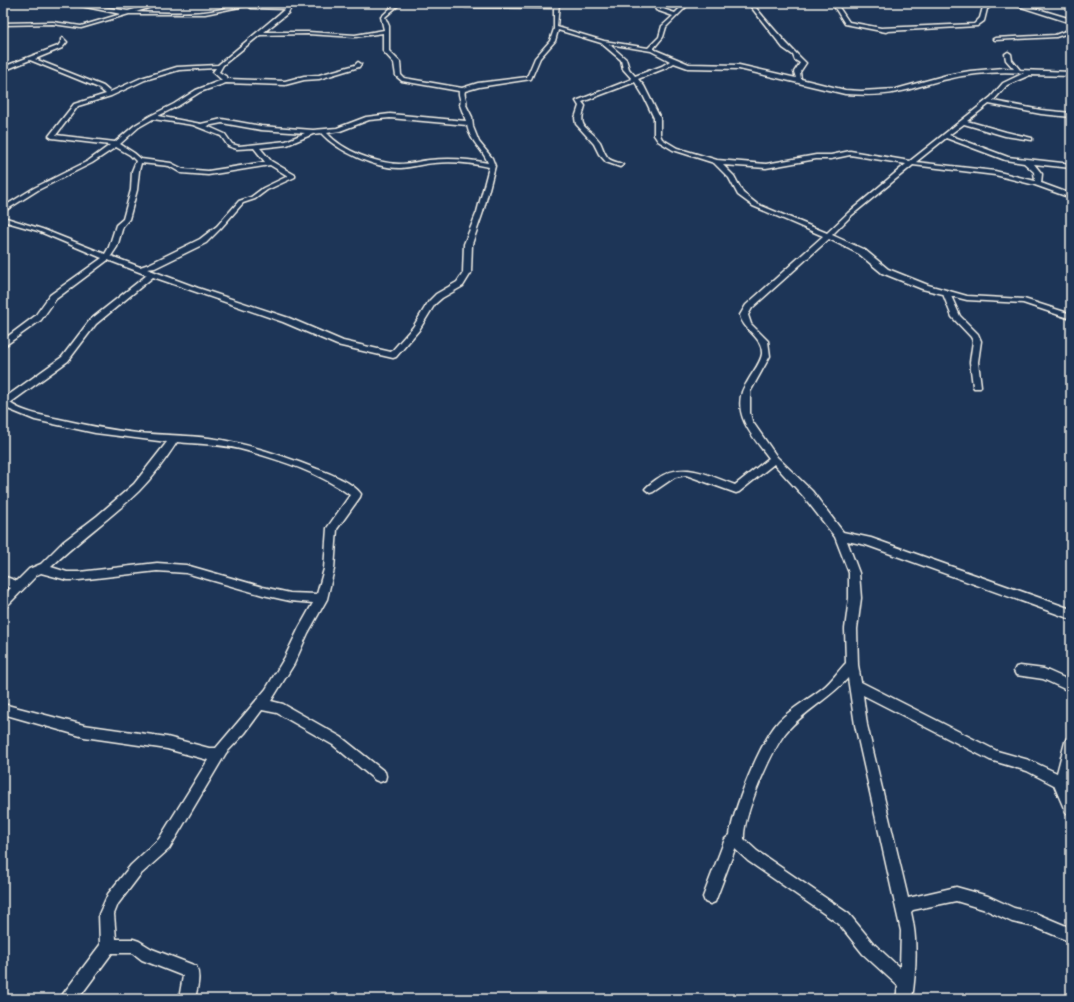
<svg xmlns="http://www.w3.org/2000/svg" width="1074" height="1002" viewBox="0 0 1074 1002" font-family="Caveat,sans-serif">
  <rect width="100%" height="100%" fill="#1d3557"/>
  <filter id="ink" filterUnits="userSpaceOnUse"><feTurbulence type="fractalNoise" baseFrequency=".025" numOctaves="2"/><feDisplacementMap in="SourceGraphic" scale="8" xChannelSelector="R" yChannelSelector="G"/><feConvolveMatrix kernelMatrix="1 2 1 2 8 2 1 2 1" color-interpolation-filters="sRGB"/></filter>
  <g filter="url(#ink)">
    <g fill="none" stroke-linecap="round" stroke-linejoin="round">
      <g stroke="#f4f1e8" stroke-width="3">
        <g id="minor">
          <path d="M66,3H78L128,11L156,3H163L136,12C159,13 182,14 204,12C223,10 241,3 259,3L205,14H129L81,28L53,24L3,25V23L53,22L81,26L121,14Z"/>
          <path d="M289,3H293L288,13L264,32H308L355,35L384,30L381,17L396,3H401L385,17L389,26V51L400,62L401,75L404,78L462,88L478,83L527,77L535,58L550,41L554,29V8L465,7L467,5L554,6L555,3H559L557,27L604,41L648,48L659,37L662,26L673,16L656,10L655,7L658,3H662L660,8L675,13L685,3H690L666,27L663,37L653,49L689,64L739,65L796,78L794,72L800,63L795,60L793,55L783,48L748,3H752C770,25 786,44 806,63L800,72L801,79L845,90L861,91L896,89L947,75L970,71L1004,68L1014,69L1006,60L1005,54L1008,52L1011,54L1012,60L1020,70L1071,72V76L1030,75L1007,85L993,101L1041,110L1071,113V117L1041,114L989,104L967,121L1006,132L1032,138V140L1005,136L964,124L949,135L1008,157L1071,164V168L1034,164L1042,174L1041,183L1071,194V198L1035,185L995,175L913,165L852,215L832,235L865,250L888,269L928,285L967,296L1024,299L1071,314V319L1023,303L967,300L951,296L960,316L978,334L981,341L978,362L981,386L980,388H974L973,386L970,362L973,341L971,337L952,317L943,294L922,289L882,273L859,254L829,239L752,308L748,315L751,324L768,341L770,356L750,392V413L752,421L777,457L812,491L843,532L871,538L1071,609V619L866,545L847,541L859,573L861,598L857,629L858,665L861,682L997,751L1029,760L1057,773L1065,742L1067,738L1071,736V767L1067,785L1071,794V815L1066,813L1054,785L1027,771L990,760L863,695L867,725L908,898L956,887L988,896L1014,908L1035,913L1071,928V942L1035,927L1012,922L986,910L956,901L913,910L911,912C918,941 916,970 912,999H896L898,986L863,954L839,924L748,861L735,849L715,902L710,904L705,902L703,897L725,839L730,835C733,809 761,740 779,721C792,708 809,699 823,688C832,681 838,671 846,663L845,629L849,598V573L835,537L804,497L774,464L739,492L736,493L686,475L675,477L653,492L650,493L645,489C648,485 653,482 657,479C684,460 706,475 735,485L769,458C755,439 734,418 742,392C743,388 747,383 749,379C753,372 761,362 762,354C763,336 743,331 740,315L746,305L823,236L753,206L738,195L729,178L714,163L673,150L658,141L654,135V118L643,95L635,82L582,102L585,106C577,131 588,125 600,142C603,148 604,154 609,159C613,162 619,162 623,165L620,167L606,162L599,154L594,144L576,124L575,118L579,106L576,101L632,79L623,69L621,60L601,43L558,30L555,41L540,58L531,79L479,87L465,91C463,96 468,100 466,105L472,117L473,127L479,142L492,158L495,166L483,212L472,244L471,273L463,286L442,298L435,304L419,330L396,357L393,358L337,345L283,322L153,277L96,324L68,361L10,403C22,412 44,416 59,419C85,425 110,430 137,433C161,435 185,435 209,438C247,443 282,455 317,469C329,473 354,483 361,494L360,497L337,529L334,569L327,599L308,633L294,664L271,701L283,704L341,737L385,772L386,776L385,780L380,782L375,780L333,745L277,713L262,710L245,733L226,753L169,849L140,875L118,904L114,914L116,939H133L139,941L152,949L196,966C201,977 197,988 195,999H179L183,976L142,960L133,953H112L78,999H60L63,994L100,945L99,914L108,894L131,865L159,839L208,760L167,749L84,737L3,714V704L84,725L167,737L209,748H216L266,689L285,657L299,628L313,603L290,601L263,595L186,573L157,571L79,580H67L41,573L37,575L7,606L3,608V596L11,588L3,585V576L17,581L29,569L41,564L63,542L97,516L134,484L167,442L95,433L35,420L3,407V399L62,357L90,320L147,275L108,260L56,299L41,320L3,347V340L35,316L50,295L102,258L38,231L3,221V217L42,229L105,254L109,247L116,225L123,219L131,190L132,171L136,161L130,155L116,147L92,163L38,190L3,212V207L34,188L88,161L110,145L52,138L49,136L74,104L106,94L99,88L30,60L3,71V67L58,46L61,42V39L63,38L67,42L62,48L35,59L103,86L110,92L141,78L177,67L218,65L285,9L251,8L249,6L287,7ZM383,33V51L394,63L396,76L402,81L459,91C458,96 462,100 460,105L466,121L390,114L366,117L337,128L313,130L261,126L222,119L201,124L158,116L178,106L200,92L226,83L285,85L304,80L319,79L359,67L361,64L358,62L355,65L319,75L304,76L285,81L228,79L227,77L219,72L223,65L260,35L308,34L355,37ZM609,44L651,51L670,61L662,66L635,76L629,69L626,59ZM674,63L688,68L739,69L845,94C862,95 881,96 897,92C914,89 931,82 948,79C973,73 999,71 1024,73L1003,83L991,97L910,161L850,151L831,155H816L766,164L717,160L677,148L662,139L660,135V118L644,86L638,79L666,68ZM216,68L213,72L222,80L196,90L174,104L150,116L135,125L115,142L56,135L78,106L111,96L145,80L179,70ZM390,118L467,125C470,142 483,149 488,163C468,159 449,158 429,160C420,161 409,164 399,164C375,163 343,151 327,133L340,131L369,120ZM153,119L193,125L221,136L228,146L237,149L254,148L265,162L208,171L183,169L171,163L141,159L134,153L120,144L139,127ZM222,123L261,130L305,133L286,141L239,146L232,144L225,134L207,126ZM321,133C337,151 376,169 401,168C412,167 423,164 434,163C453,161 471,163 489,167L477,212L464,244L463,273L457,282L436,294L429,301L413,327L391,352L343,341L289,318L198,288L147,269L155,268L206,243L221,228L243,203L255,199L267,190L295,177V175L271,161L260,148L287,145L313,134ZM946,138L1005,160L1024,163L1034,172L1035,181L995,171L916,162ZM850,155L906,164L848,213L827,233L757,204L743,193L734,176L723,165L766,168L816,159H831ZM141,163L169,166L181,173L208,175L270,165L288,176L263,188L251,197L239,201L217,226L200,239L149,264L140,267L111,256L117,247L123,226L129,219L137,190L139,171ZM177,442C198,444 220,444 240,449C278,459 319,472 350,495L327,528L324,569L317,594L290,593L263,587L186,565L157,563L79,572H67L51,567C79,540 111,518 139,491C153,477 166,459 177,442ZM848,678L855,725L901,931L900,968L873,943L849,914L757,851L744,839C742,817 773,746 788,730C806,710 830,698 848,678Z"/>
          <path d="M832,3H836L849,22L881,28L974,24L980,18L983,7L990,3H995L987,9L984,21L977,26L888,31L886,32L845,24Z"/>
          <path d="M1033,3H1039L1029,8L1025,7Z"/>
          <path d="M1071,29V32L1056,37L995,40L993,39L995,38L1055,35Z"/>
          <path d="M1020,666L1044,669L1071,681V692L1043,679L1016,675L1014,671L1016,667Z"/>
        </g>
      </g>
      <g stroke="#f4f1e8" stroke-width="3">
        <path id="major" d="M1009,3H1018L1071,19V23Z"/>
      </g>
      <use href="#minor" fill="#1d3557" fill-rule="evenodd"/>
      <use href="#major" fill="#1d3557" fill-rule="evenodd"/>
    </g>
  </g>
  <rect width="1074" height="1002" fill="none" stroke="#1d3557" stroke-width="16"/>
  <rect x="8" y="8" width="1058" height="986" fill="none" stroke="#f4f1e8" stroke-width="1.5" filter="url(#ink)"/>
</svg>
